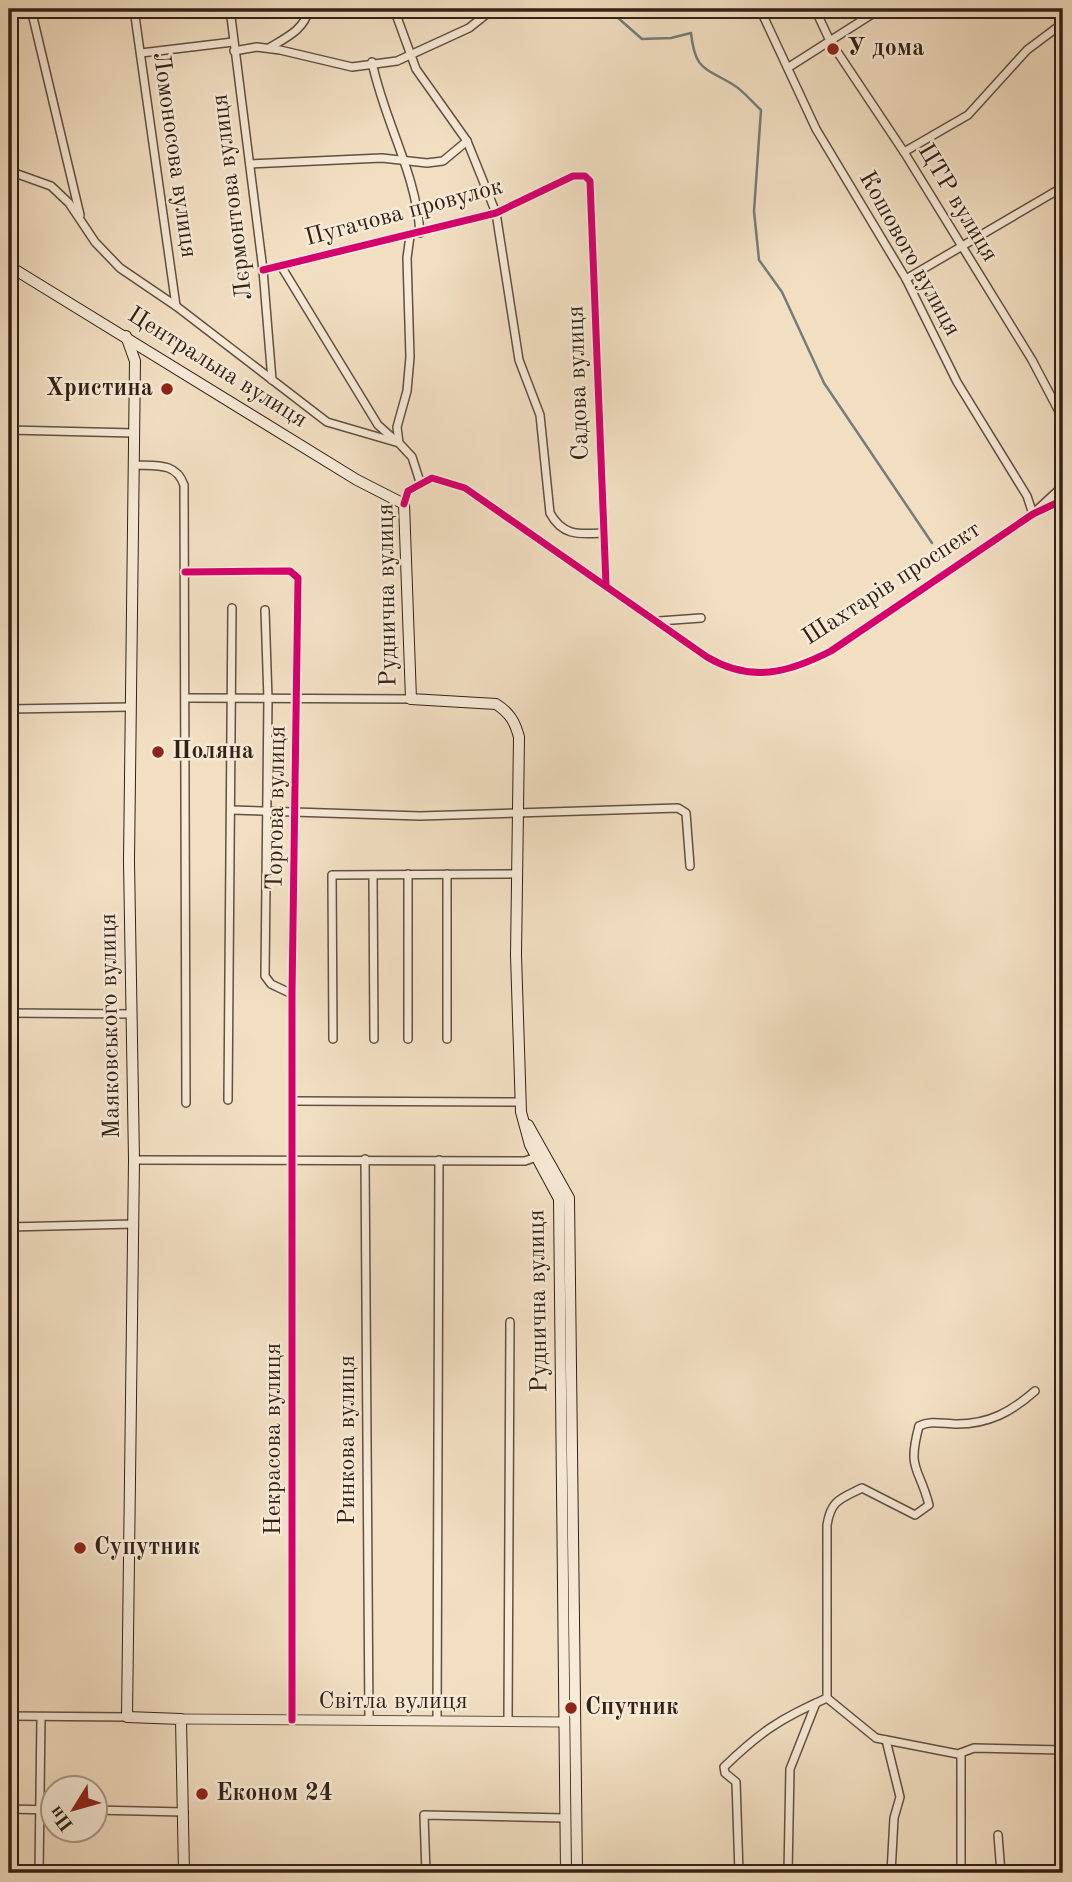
<svg xmlns="http://www.w3.org/2000/svg" width="1072" height="1882" viewBox="0 0 1072 1882" font-family="'Old Standard TT',serif">
  <rect width="100%" height="100%" fill="#f2dfc2"/>
  <filter id="stains"><feTurbulence type="fractalNoise" baseFrequency=".00286" numOctaves="4"/><feColorMatrix values="0 0 0 0 .2 0 0 0 0 .09 0 0 0 0 .02 0 0 0 .5 -.17"/></filter>
  <radialGradient id="worn" r=".72"><stop offset=".6" stop-color="#630" stop-opacity="0"/><stop offset="1" stop-color="#630" stop-opacity=".3"/></radialGradient>
  <g fill="none" stroke-linecap="round" stroke-linejoin="round">
    <path stroke="#737d7a" stroke-width="2.5" d="M614,9L617,17L642,39L671,38L691,33C695,70 704,67 732,84C743,90 752,102 761,110L754,211L759,260L782,292L824,383L932,543"/>
    <g stroke="#625041" stroke-width="10">
      <g id="minor">
        <path d="M31,9L80,215"/>
        <path d="M134,9L176,306"/>
        <path d="M230,9L263,270L272,380"/>
        <path d="M394,9L416,69L467,141L496,213L519,360L540,415L550,513C563,537 580,534 604,533"/>
        <path d="M760,9L816,129L906,279L957,382L1027,496L1033,514"/>
        <path d="M815,9L830,41L904,152L1032,360L1063,419"/>
        <path d="M269,48C287,37 304,30 309,9"/>
        <path d="M234,51L257,47L280,50L352,67L397,61L469,28L493,9"/>
        <path d="M141,53L233,42"/>
        <path d="M372,62C384,121 416,172 420,233"/>
        <path d="M789,67L880,9"/>
        <path d="M904,152L968,115L1027,50L1063,23"/>
        <path d="M250,164L382,158L427,163L443,161L467,141"/>
        <path d="M9,171L51,186L69,203L95,242L120,268L176,306L327,422L399,443"/>
        <path d="M410,236L407,258L410,357L407,391L397,427L399,443L412,457L420,482"/>
        <path d="M281,266L378,425L396,441"/>
        <path d="M263,270L496,213L573,176H585L590,181L606,584"/>
        <path d="M906,279L1063,187"/>
        <path d="M9,430L134,433"/>
        <path d="M134,465C156,466 176,462 184,485L186,1103"/>
        <path d="M404,504L408,491L432,478L465,488L707,657C751,683 788,673 831,651L1033,514L1063,500"/>
        <path d="M1038,509L1063,486"/>
        <path d="M185,572L290,571L298,578L292,994V1720"/>
        <path d="M265,610L268,699L265,976L271,984L292,994"/>
        <path d="M659,621L701,618"/>
        <path d="M186,698L411,699"/>
        <path d="M9,709L130,707"/>
        <path d="M231,810L420,816L678,808L686,813L690,866"/>
        <path d="M447,874V1039"/>
        <path d="M373,875L374,1039"/>
        <path d="M9,1013L132,1014"/>
        <path d="M333,1039L332,875L518,874"/>
        <path d="M408,1039V874"/>
        <path d="M228,1100L232,608"/>
        <path d="M293,1101L520,1102"/>
        <path d="M365,1159L369,1721"/>
        <path d="M134,1160L525,1161L536,1157"/>
        <path d="M9,1227L134,1224"/>
        <path d="M827,1698V1525C831,1500 840,1499 862,1488L915,1515L929,1505C919,1466 907,1471 919,1426C931,1420 943,1424 957,1424C989,1424 1011,1412 1035,1391"/>
        <path d="M9,1716L127,1717"/>
        <path d="M437,1721L439,1160"/>
        <path d="M508,1722L510,1322"/>
        <path d="M886,1740L900,1797L894,1818L891,1873"/>
        <path d="M9,1809L52,1810"/>
        <path d="M94,1810L184,1812"/>
        <path d="M998,1835L1001,1873"/>
        <path d="M39,1873L41,1717"/>
        <path d="M426,1873L424,1815L565,1818"/>
        <path d="M739,1873L736,1782L725,1773L724,1767C760,1732 781,1718 827,1698L876,1738L958,1754L974,1748L1063,1750"/>
        <path d="M788,1873L790,1769L816,1703"/>
        <path d="M961,1873V1753"/>
      </g>
    </g>
    <g stroke="#625041" stroke-width="11">
      <path id="tertiary" d="M181,1719L563,1722"/>
    </g>
    <g stroke="#322116" stroke-width="12">
      <g id="secondary">
        <path d="M9,266L357,480L404,504L411,699L496,704C510,713 515,722 519,737L516,955L521,1112L530,1145L559,1199L566,1873"/>
        <path d="M126,336L135,361L129,861L134,1160L127,1717L181,1719L184,1873"/>
        <path d="M528,1125L569,1198L577,1873"/>
      </g>
    </g>
    <use href="#minor" stroke="#f7ead7" stroke-width="7"/>
    <use href="#tertiary" stroke="#f7ead7" stroke-width="9"/>
    <use href="#secondary" stroke="#f7ead7" stroke-width="10"/>
    <g stroke="#f7ead7" stroke-width="11">
      <g id="cycleway">
        <path d="M263,270L496,213L573,176H585L590,181L606,584"/>
        <path d="M404,504L408,491L432,478L465,488L707,657C751,683 788,673 831,651L1033,514L1063,500"/>
        <path d="M185,572L290,571L298,578L292,994V1720"/>
      </g>
    </g>
    <use href="#cycleway" stroke="#d6006c" stroke-width="7"/>
  </g>
  <g fill="#8f2418" stroke="#f7ead7" stroke-width="2.5">
    <circle cx="833" cy="49" r="7"/>
    <circle cx="167" cy="389" r="7"/>
    <circle cx="158" cy="752" r="7"/>
    <circle cx="80" cy="1548" r="7"/>
    <circle cx="571" cy="1708" r="7"/>
    <circle cx="202" cy="1794" r="7"/>
  </g>
  <g text-anchor="middle" dominant-baseline="central" stroke-width="5" stroke-linejoin="round" paint-order="stroke">
    <g font-size="24" font-weight="bold" fill="#322116" stroke="#f7ead7" text-anchor="start">
      <text x="847" y="49">У дома</text>
      <text x="153" y="389" text-anchor="end">Христина</text>
      <text x="172" y="752">Поляна</text>
      <text x="94" y="1548">Супутник</text>
      <text x="585" y="1708">Спутник</text>
      <text x="216" y="1794">Економ 24</text>
    </g>
    <g font-size="24" fill="#322116" stroke="#f7ead7">
      <text transform="translate(174 155) rotate(82)">Ломоносова вулиця</text>
      <text transform="translate(233 197) rotate(-97)">Лєрмонтова вулиця</text>
      <text transform="translate(957 203) rotate(59)">ЦТР вулиця</text>
      <text transform="translate(404 213) rotate(-15)">Пугачова провулок</text>
      <text transform="translate(909 254) rotate(61)">Кошового вулиця</text>
      <text transform="translate(217 368) rotate(32)">Центральна вулиця</text>
      <text transform="translate(579 383) rotate(-92)">Садова вулиця</text>
      <text transform="translate(892 584) rotate(-33)">Шахтарів проспект</text>
      <text transform="translate(388 595) rotate(-91)">Руднична вулиця</text>
      <text transform="translate(277 808) rotate(-89)">Торгова вулиця</text>
      <text transform="translate(111 1026) rotate(-91)">Маяковського вулиця</text>
      <text transform="translate(539 1301) rotate(-91)">Руднична вулиця</text>
      <text transform="translate(274 1439) rotate(-90)">Некрасова вулиця</text>
      <text transform="translate(348 1440) rotate(-90)">Ринкова вулиця</text>
      <text x="393" y="1702">Світла вулиця</text>
    </g>
  </g>
  <rect width="1072" height="1882" fill="none" stroke="#f2dfc2" stroke-width="35"/>
  <rect x="10" y="10" width="1051" height="1861" fill="none" stroke="#322116" stroke-width="3.5"/>
  <rect x="18" y="18" width="1037" height="1847" fill="none" stroke="#322116" stroke-width="2"/>
  <g transform="translate(74 1809) rotate(233)"><circle r="33" fill="#f7ead7" stroke="#a89a8a" stroke-width="2"/>
  <path d="M0-5L12 26L0 18L-12 26Z" fill="#8f2418"/>
  <text y="-10" font-size="19" font-weight="bold" text-anchor="middle" fill="#322116">Пн</text>
  </g>
  <rect width="100%" height="100%" filter="url(#stains)"/>
  <rect width="100%" height="100%" fill="url(#worn)"/>
</svg>
